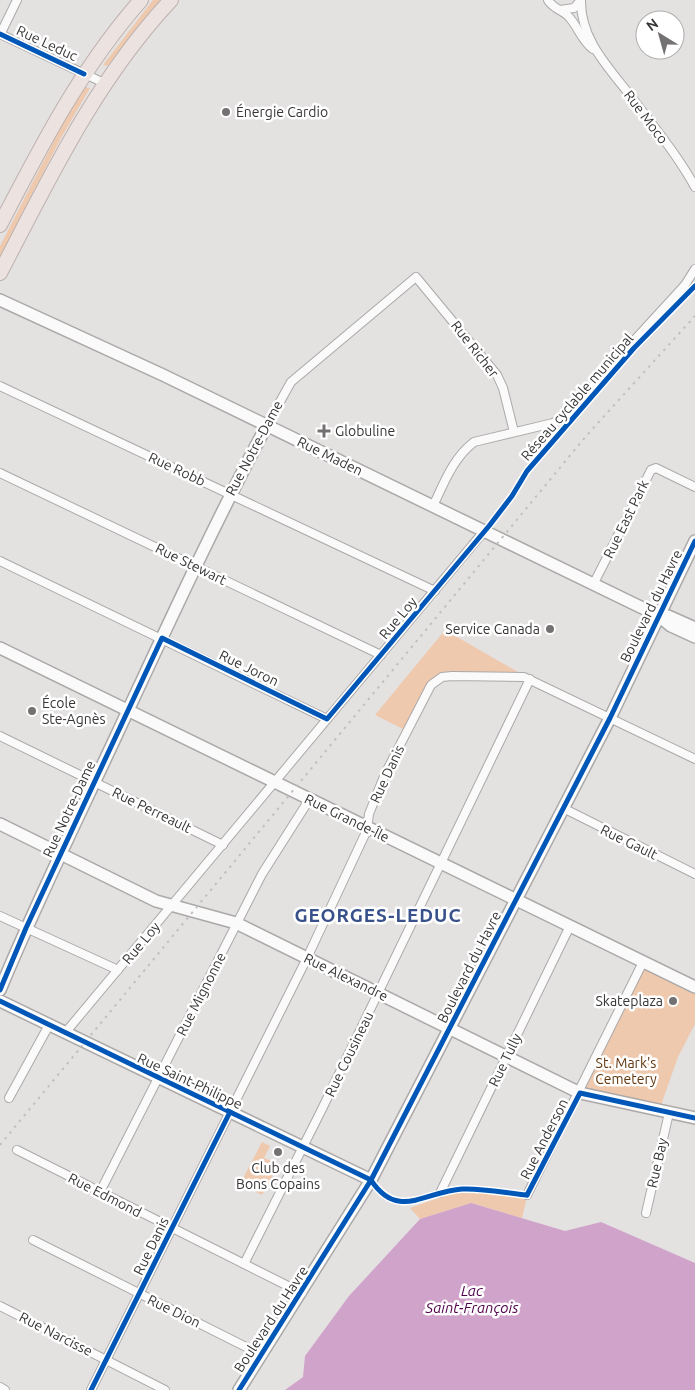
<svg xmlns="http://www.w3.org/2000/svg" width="695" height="1390" viewBox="0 0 695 1390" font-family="Ubuntu,sans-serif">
  <rect width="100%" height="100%" fill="#e4e1e1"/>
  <g fill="#efc9ae">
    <path d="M153,0H164L112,61L107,66L103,65Z"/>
    <path d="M84,87L90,88L61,138L0,257V246L60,129Z"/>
    <path d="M445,630L530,679L441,672L403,729L375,715Z"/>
    <path d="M643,962L695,987V1024L678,1057L660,1108L582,1090Z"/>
    <path d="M262,1142L270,1146L264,1158L280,1164L262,1195L240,1184Z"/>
    <path d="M455,1192L490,1193L527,1197L522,1218L471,1203L420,1219L410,1208Z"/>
  </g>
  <path fill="#d0a4ca" d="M471,1203L565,1231L601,1222L695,1263V1390H285L303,1377L305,1356L349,1296L420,1219Z"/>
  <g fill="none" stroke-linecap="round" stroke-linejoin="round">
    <g stroke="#aba8a8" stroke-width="10">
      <g id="street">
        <path d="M548,0C553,9 563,10 569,17C579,28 581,40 593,49"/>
        <path d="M581,0C580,40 610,69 633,99C655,128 678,156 695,187"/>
        <path d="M560,10L574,8L581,0"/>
        <path d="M0,34L104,83"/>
        <path d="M0,35L17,0"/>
        <path d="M0,386L435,591"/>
        <path d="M267,425L291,382L416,277L497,375L503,388L514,432"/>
        <path d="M0,473L381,655"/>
        <path d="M433,506C444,483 453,458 474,442L553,423L564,417L685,285L695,269"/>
        <path d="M0,561L327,719"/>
        <path d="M593,585L651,470L656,468L695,487"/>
        <path d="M0,736L223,845"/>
        <path d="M563,808L695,874"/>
        <path d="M0,916L118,970"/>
        <path d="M65,1033L485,530"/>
        <path d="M9,1098L49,1025"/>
        <path d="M17,1150L302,1293"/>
        <path d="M100,1192L262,874L309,800"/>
        <path d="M440,1193L570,926"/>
        <path d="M527,1195L643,962"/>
        <path d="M646,1213L669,1113"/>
        <path d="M33,1240L262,1355"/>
        <path d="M244,1264L322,1109L530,679"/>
        <path d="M0,1306L165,1390"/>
        <path d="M0,1387L5,1390"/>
        <path d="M91,1390L307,958L367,830L369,814L385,774L431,685L442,677L452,676L524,677L695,759"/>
      </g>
    </g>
    <g stroke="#aba8a8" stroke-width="14">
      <g id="secondary">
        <path d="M0,300L163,375L659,616L671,626L695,637"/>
        <path d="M659,616H668L695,628"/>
        <path d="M0,648L695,987"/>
        <path d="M0,824L156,901L236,923L580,1093L695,1118"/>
        <path d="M0,990C36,903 78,818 118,732C166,629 213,526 267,425"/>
        <path d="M0,1001L371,1180"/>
        <path d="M239,1390L371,1180L610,718L695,541"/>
      </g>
    </g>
    <g stroke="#bcb1ae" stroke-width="16">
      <g id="highway">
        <path d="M0,225C41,146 81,68 141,0"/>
        <path d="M0,273C50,177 96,80 171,0"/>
      </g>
    </g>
    <use href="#street" stroke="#fbfafa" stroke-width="8"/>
    <use href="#secondary" stroke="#fbfafa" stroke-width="11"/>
    <use href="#highway" stroke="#ece2df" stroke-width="14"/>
    <path stroke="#c1c0c0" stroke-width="2" stroke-dasharray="2.5 5" stroke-linecap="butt" d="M0,1145L587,435L695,316"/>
    <g stroke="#fff" stroke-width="8">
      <g id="cycleway">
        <path d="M0,34L84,74"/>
        <path d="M0,990L26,928L162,638L327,719L489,526L512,496L527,471L634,348L695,286"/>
        <path d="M0,1001L371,1180"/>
        <path d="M371,1180C398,1221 426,1191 462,1189C483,1188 506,1193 527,1195"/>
        <path d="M527,1195L580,1093L695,1118"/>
        <path d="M91,1390L230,1112"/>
        <path d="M239,1390L371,1180L610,718L695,541"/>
      </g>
    </g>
    <use href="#cycleway" stroke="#0057b8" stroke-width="5"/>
  </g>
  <g fill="#747172" stroke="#fff" stroke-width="2">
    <circle cx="226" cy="112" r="5"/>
    <path d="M321.5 423.5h5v5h5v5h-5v5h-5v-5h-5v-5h5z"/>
    <circle cx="550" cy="629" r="5"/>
    <circle cx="32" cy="711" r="5"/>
    <circle cx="673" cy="1001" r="5"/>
    <circle cx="278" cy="1152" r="5"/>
  </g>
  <g text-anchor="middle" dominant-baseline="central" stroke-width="5" stroke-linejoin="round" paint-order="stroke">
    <g font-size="14" fill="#373536" stroke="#fff">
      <text transform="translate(47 43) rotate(25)">Rue Leduc</text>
      <text transform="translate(646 117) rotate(53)">Rue Moco</text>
      <text transform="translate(475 349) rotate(52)">Rue Richer</text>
      <text transform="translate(577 397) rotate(-49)">Réseau cyclable municipal</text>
      <text transform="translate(254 448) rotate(-62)">Rue Notre-Dame</text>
      <text transform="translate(330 456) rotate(26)">Rue Maden</text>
      <text transform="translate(177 469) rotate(25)">Rue Robb</text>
      <text transform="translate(626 519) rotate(-64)">Rue East Park</text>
      <text transform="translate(191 564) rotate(26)">Rue Stewart</text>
      <text transform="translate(651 606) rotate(-64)">Boulevard du Havre</text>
      <text transform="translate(398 618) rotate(-50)">Rue Loy</text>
      <text transform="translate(249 668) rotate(26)">Rue Joron</text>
      <text transform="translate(387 774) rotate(-65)">Rue Danis</text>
      <text transform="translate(69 809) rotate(-65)">Rue Notre-Dame</text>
      <text transform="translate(152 810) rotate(26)">Rue Perreault</text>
      <text transform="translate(347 818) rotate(26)">Rue Grande-Île</text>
      <text transform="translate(629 842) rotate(26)">Rue Gault</text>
      <text transform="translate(141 943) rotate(-50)">Rue Loy</text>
      <text transform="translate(469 967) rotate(-63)">Boulevard du Havre</text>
      <text transform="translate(346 977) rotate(26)">Rue Alexandre</text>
      <text transform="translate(201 994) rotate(-63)">Rue Mignonne</text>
      <text transform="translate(349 1054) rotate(-64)">Rue Cousineau</text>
      <text transform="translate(505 1060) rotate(-64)">Rue Tully</text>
      <text transform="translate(190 1081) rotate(25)">Rue Saint-Philippe</text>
      <text transform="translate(544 1139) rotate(-63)">Rue Anderson</text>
      <text transform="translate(657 1163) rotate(-77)">Rue Bay</text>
      <text transform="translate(105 1195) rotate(27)">Rue Edmond</text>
      <text transform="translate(151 1246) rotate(-64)">Rue Danis</text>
      <text transform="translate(174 1311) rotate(26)">Rue Dion</text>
      <text transform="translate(271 1319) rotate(-57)">Boulevard du Havre</text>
      <text transform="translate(56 1334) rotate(27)">Rue Narcisse</text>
    </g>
    <g font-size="14" fill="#373536" stroke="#fff" text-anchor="start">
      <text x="236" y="112">Énergie Cardio</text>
      <text x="335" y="431">Globuline</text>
      <text x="540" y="629" text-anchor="end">Service Canada</text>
      <text x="42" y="703">École<tspan x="42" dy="16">Ste-Agnès</tspan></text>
      <text x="663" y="1001" text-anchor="end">Skateplaza</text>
      <text x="278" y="1168" text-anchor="middle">Club des<tspan x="278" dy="16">Bons Copains</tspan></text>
    </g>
    <g font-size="14" fill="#61350d" stroke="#fff">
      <text x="626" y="1063">St. Mark's<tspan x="626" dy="16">Cemetery</tspan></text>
    </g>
    <g font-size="15" font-style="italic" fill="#50004b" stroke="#fff">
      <text x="472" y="1290">Lac<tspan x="472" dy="17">Saint-François</tspan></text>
    </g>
    <g font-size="19" font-weight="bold" letter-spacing="1" fill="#39518b" stroke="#fff">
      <text x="378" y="915">GEORGES-LEDUC</text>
    </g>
  </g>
  <g transform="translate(660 35) rotate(323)"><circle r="24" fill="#ffffff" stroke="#afaeaf"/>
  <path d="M0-4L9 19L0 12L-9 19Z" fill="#747172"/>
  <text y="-8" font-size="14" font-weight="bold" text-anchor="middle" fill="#373536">N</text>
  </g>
</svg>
